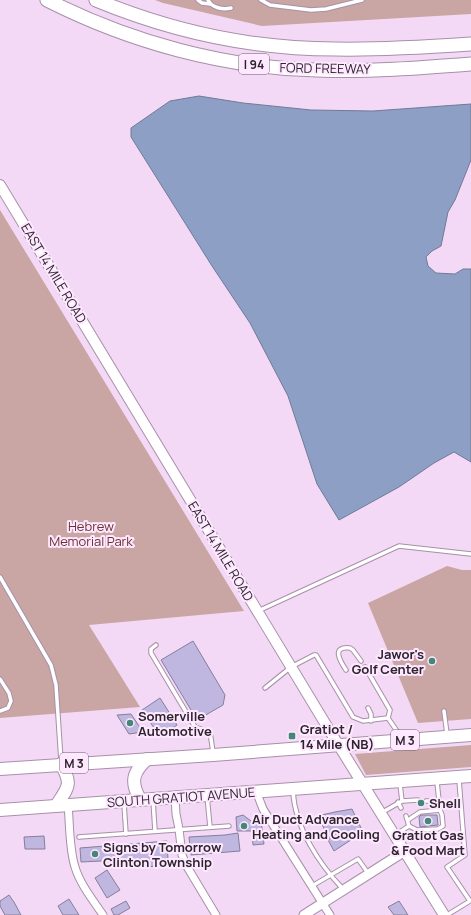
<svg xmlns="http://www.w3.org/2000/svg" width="471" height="915" viewBox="0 0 471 915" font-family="Manrope,sans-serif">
  <rect width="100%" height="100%" fill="#f3d9f5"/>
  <g fill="#c9a6a4">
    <path d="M155,0H471V14L262,26L163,3Z"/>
    <path d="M0,210L244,611L89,625L140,707L0,718Z"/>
    <path d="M447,566L462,570H471V719L418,723L368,603Z"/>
    <path d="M471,745V767L366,775L355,754Z"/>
  </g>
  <path fill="#8d9fc4" stroke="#707a97" d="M199,96L243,103L311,110L373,111L471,104V160L455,200L448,212L441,246L432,251L426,257L428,266L436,273L455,274L463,269H471V462L454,452L434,463L399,487L339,520L317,484L288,396L250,323L212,266L131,137V128L170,101Z"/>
  <g fill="#bfb7df" stroke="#857e9c">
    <path d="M193,641L225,695L223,705L197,720L161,660Z"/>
    <path d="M160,698L177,725L160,737L142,710Z"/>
    <path d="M131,714L143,732L129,734L117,715Z"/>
    <path d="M352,809L363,832L334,851L328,840L330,839L317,816L335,812Z"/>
    <path d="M243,815L251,821H261L264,844L253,845L252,831H237L236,817Z"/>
    <path d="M421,815H437L438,825L420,827L419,817Z"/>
    <path d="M238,833L240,851L191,855L189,837L225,835Z"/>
    <path d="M44,836L45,849H25L24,837Z"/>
    <path d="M167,841L168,860L159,866L142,867L141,859L81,862L80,848Z"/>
    <path d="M107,870L120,890L107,898L95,878Z"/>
    <path d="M9,895L14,902L21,915H5L0,906V901Z"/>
    <path d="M69,899L79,915H63L58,906Z"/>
    <path d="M126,901L130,908L118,915H114L111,909Z"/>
    <path d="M399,901L403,907L408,915H394L388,907Z"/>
  </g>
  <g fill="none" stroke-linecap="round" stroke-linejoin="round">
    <g stroke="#a890a9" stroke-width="5.5">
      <g id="service">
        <path d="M198,0L202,3L210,4"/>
        <path d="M208,0C212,8 223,10 231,8"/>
        <path d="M261,0L270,5L311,10L326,9L362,0"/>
        <path d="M0,577L51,665L56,685L61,761"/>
        <path d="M258,611L399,546L471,554"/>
        <path d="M156,645L151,649V653L195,727L210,732L213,752"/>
        <path d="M365,667L390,710L388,718"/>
        <path d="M346,670C340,661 331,646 350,648L353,650L361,661"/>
        <path d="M0,679L9,693L11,701L8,708L0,711"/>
        <path d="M265,688L291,667L314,655H316L353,717L363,721L388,718L401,737"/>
        <path d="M368,708L371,714V721"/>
        <path d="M444,711L447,734"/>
        <path d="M400,784L402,801"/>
        <path d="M293,792C295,827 319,864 343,889"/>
        <path d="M207,796L210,827"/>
        <path d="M153,800L155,831"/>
        <path d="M426,801H439"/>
        <path d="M398,802L401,808"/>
        <path d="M124,803L126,834"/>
        <path d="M381,813L402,801L418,800"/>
        <path d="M406,816L409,826"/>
        <path d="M408,820L420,812L440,810"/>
        <path d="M395,835L409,826L417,830L438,829L443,826L442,815L440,810L437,782"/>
        <path d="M79,837L229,826"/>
        <path d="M312,886L358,859L368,873"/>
        <path d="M447,915L470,901L447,867L465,855L459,780"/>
      </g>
    </g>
    <g stroke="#a890a9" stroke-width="9">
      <g id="minor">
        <path d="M256,791L263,809L330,915"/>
        <path d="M175,797L176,814L179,829L182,855L186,865L216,915"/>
        <path d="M68,805C70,825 69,848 75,867C80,884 93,900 103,915"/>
      </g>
    </g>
    <g stroke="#a890a9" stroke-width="11">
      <path id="tertiary" d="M304,915L405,851"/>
    </g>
    <g stroke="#a890a9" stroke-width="12">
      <path id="secondary" d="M0,185L331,733L444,915"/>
    </g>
    <g stroke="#a890a9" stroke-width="14">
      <g id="primary">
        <path d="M0,769L213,755L471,735"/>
        <path d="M140,799C130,782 133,772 147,759"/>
        <path d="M56,806C68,787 73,785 61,764"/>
        <path d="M0,810L471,776"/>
      </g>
    </g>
    <g stroke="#a890a9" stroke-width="15">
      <g id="motorway">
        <path d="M47,0C130,42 224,68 317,70C368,72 420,68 471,64"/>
        <path d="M96,0C171,31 253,49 335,49C380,50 426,47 471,44"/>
      </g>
    </g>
    <use href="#service" stroke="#fff" stroke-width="3.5"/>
    <use href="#minor" stroke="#fff" stroke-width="7"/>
    <use href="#tertiary" stroke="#fff" stroke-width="9"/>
    <use href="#secondary" stroke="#fff" stroke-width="10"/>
    <use href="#primary" stroke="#fff" stroke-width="12"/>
    <use href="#motorway" stroke="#fff" stroke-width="13"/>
  </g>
  <g fill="#458777" stroke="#fee8ff" stroke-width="1.5">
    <circle cx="432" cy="661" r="4"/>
    <circle cx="130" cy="723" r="4"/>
    <rect x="288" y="732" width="8" height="8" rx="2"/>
    <circle cx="421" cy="803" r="4"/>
    <circle cx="428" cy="821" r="4"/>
    <circle cx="244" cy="826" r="4"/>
    <circle cx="95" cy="854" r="4"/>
  </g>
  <g text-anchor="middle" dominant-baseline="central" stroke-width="4" stroke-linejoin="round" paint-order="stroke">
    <g fill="#fee8ff" stroke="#6c5f6d" stroke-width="1">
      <rect x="239" y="54" width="30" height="20" rx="3"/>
      <rect x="391" y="730" width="28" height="20" rx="3"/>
      <rect x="60" y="753" width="28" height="20" rx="3"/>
    </g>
    <g font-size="12" font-weight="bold" fill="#2e242e">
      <text x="254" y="64">I 94</text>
      <text x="405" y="740">M 3</text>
      <text x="74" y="763">M 3</text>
    </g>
    <g font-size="13" fill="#2e242e" stroke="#fee8ff">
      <text transform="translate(325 68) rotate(1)">FORD FREEWAY</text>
      <text transform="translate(54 273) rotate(59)">EAST 14 MILE ROAD</text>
      <text transform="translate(221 551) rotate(59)">EAST 14 MILE ROAD</text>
      <text transform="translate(181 797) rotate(-4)">SOUTH GRATIOT AVENUE</text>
    </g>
    <g font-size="13" fill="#6d302e" stroke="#fee8ff">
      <text x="91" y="526">Hebrew<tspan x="91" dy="15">Memorial Park</tspan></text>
    </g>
    <g font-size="13" font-weight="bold" fill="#2e242e" stroke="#fee8ff" text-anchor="start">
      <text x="424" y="654" text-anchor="end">Jawor's<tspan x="424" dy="15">Golf Center</tspan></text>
      <text x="138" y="716">Somerville<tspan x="138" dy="15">Automotive</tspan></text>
      <text x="300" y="729">Gratiot /<tspan x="300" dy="15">14 Mile (NB)</tspan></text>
      <text x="429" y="803">Shell</text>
      <text x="252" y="819">Air Duct Advance<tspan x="252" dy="15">Heating and Cooling</tspan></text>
      <text x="428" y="835" text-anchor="middle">Gratiot Gas<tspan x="428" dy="15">&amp; Food Mart</tspan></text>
      <text x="103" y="847">Signs by Tomorrow<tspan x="103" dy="15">Clinton Township</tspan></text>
    </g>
  </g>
</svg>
